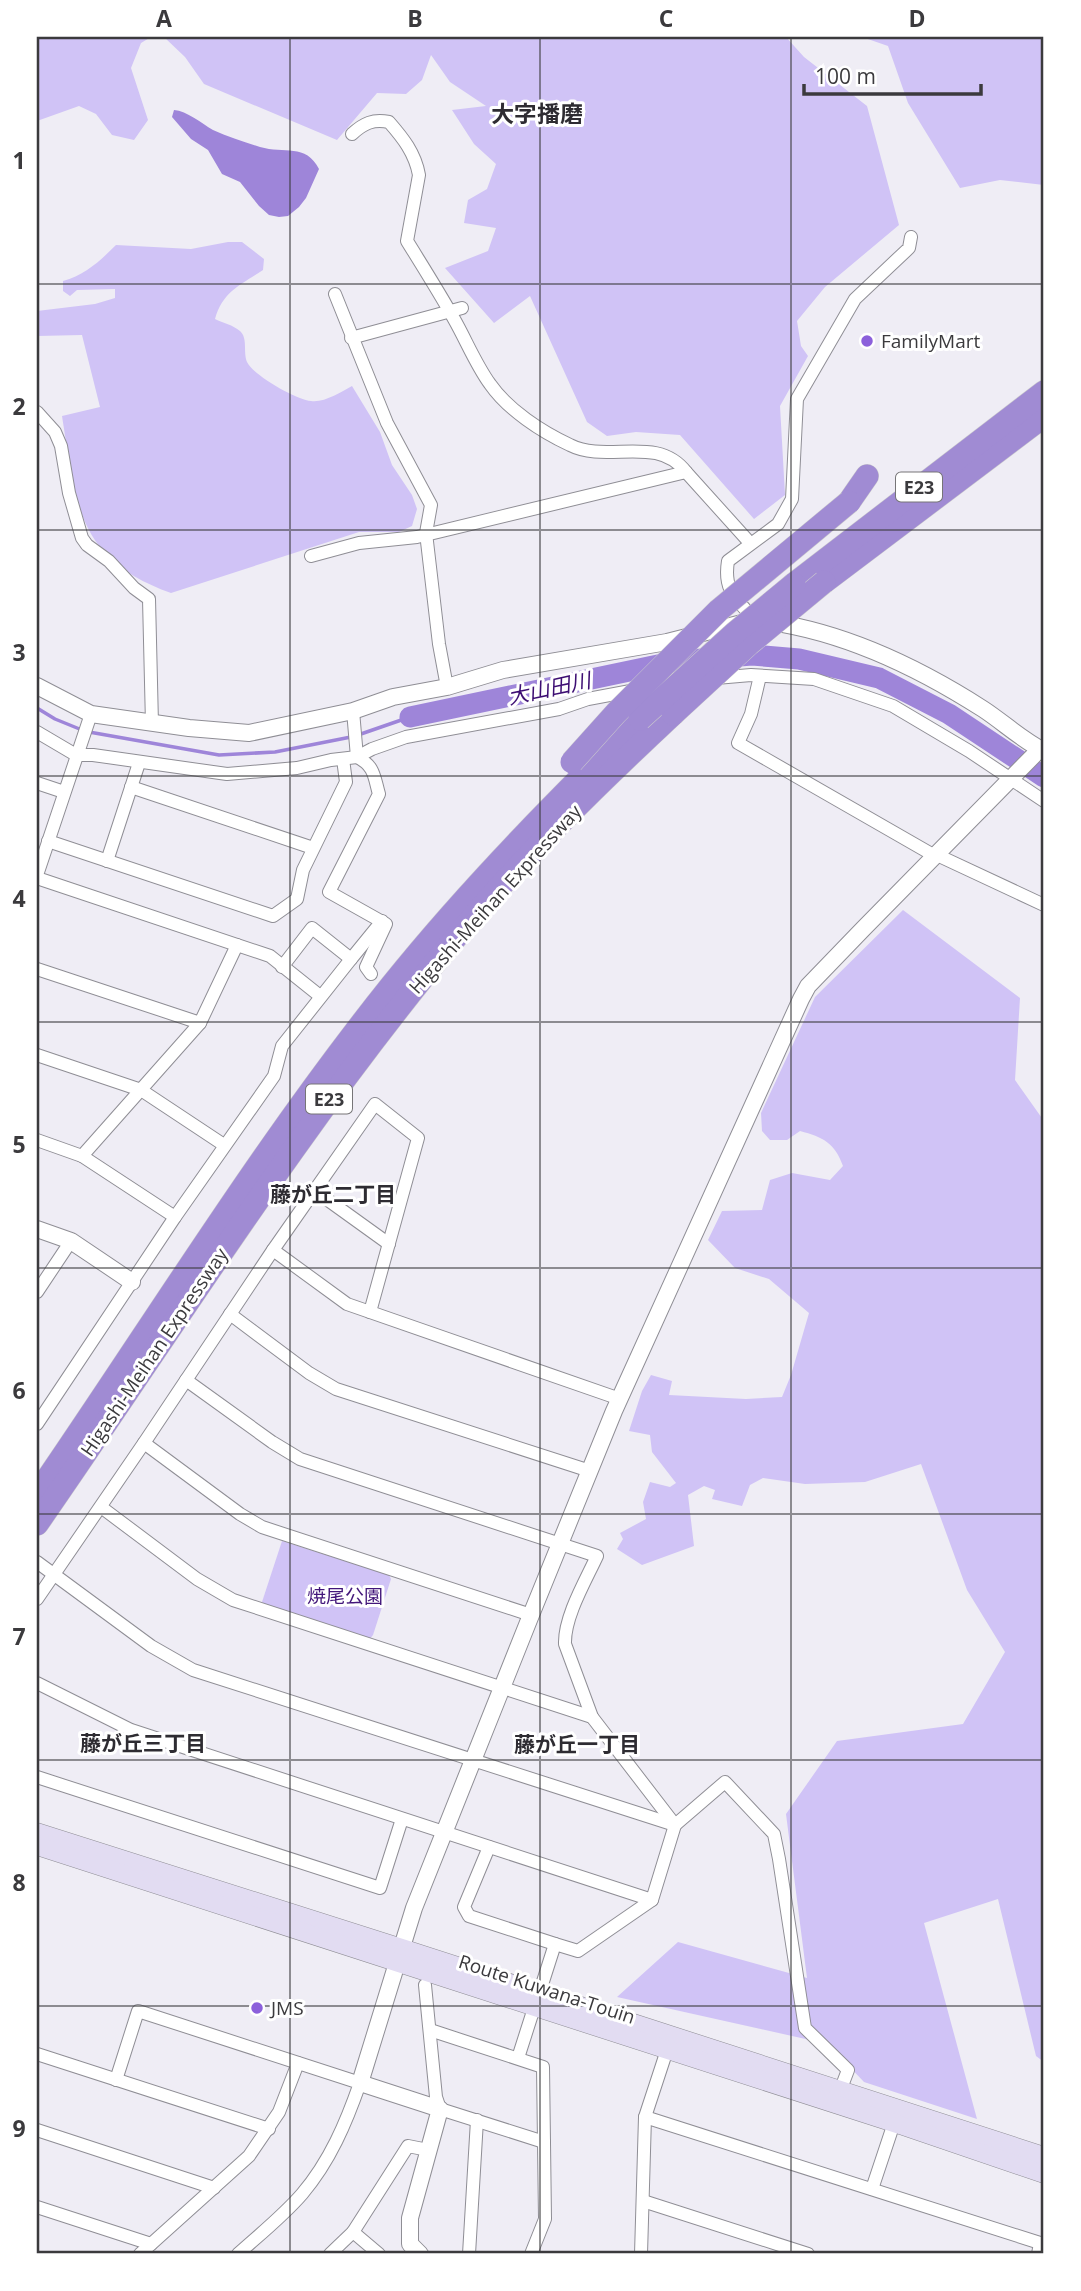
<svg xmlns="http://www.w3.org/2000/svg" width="1081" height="2291" viewBox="0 0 1081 2291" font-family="'Open Sans','Noto Sans JP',sans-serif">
  <rect width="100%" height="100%" fill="#efedf5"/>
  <g fill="#d0c3f6">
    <path d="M37,37H151L141,43L131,68L148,120L134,140L112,135L96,114L79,106L37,121Z"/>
    <path d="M164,37H786L804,57L867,106L899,225L825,287L797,321L801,346L808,356L780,406L785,495L754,519L680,435L636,432L607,436L587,422L530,296L494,323L445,268L488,251L496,228L464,223L468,200L487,189L496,164L474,144L452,110L486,106L450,82L431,55L422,80L406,94L377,93L337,140L204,84L185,57Z"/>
    <path d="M862,37H1044V185L1000,180L960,188L908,103L888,46Z"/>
    <path d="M228,242H242L264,259L263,270C241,285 223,291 215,319C223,323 233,325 240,331C248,338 243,352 247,362C253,375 297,400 311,401C324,403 341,392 352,386L380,432L392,465L412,495L417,509L412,526L399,532H359L171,593C76,559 76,503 62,416L100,407L82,335L37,336V311L95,304L115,298V289L77,290L70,296L63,291V281C85,275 100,261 116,245L191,249Z"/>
    <path d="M903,910L1020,998L1015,1080L1044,1121V2062L1036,2056L998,1899L924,1923L977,2119L864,2082L828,2044L617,1997L678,1942L807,1978L786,1814L837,1741L963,1724L1005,1652L967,1590L921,1464L865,1482L805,1484L763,1478L750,1485L742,1506L712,1499L715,1490L704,1486L688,1495L694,1546L642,1565L617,1549L623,1539L620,1533L646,1519L643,1502L650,1482L670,1487L676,1483L652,1452L650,1435L629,1431L642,1391L651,1375L672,1381L669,1395L746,1399L782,1397L791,1375L809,1313L769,1279L735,1268L708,1240L722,1211L762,1210L770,1180L792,1173L830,1180L843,1166C835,1143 823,1137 800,1131L787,1140H770L762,1131L761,1113L815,997Z"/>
    <path d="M282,1541L389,1575L391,1579L373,1635L369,1640L265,1606L262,1602Z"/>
  </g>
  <path fill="#9e85d9" d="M174,110C187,111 201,123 213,130C228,137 245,142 260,147C284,154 306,143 319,169L306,198L299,207L288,216L279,217L269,215L259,206L240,182L222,174L208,150L191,139L172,117Z"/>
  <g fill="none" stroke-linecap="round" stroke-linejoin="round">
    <g stroke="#9e85d9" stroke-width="3.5">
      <path d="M37,708L55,719L82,730"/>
      <path d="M89,732L219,755L275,752L351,737"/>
      <path d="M358,735L410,717"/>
    </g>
    <path stroke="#9e85d9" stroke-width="21" d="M410,717L677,661L752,655L799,659L879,678L949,714L1044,777"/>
    <g stroke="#8f8e95" stroke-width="14">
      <g id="minor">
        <path d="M352,134C364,123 373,119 389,122C403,138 415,153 419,175L407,241C423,267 439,292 454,319C466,340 476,365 490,384C508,410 542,432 570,445C607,464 657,434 686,472"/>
        <path d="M335,294L387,423L431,505L426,533L439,644L447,687"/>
        <path d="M351,338L462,308"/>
        <path d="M37,412L55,432L61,446L69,493L82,538L87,545L109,561L134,588L149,599L152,724"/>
        <path d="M311,556L359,543L417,537L686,472L750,543"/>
        <path d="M755,620C737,599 723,592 728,561L778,524L792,499L797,399L855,299L909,248L911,237"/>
        <path d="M760,676L751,714L738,743L935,856"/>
        <path d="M716,678L751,675L814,679L893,706L969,751L1044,801"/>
        <path d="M353,711L357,757C375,766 374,777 379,794L329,892L386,924L366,967L371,974"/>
        <path d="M37,732L76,755H93L227,774L297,768L331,760L357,757L372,749L406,737L559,709L588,699L636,690"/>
        <path d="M37,783L64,792"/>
        <path d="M131,787L313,848"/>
        <path d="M48,841L273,916L297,899L303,870L346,782L343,759"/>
        <path d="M937,855L1044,905"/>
        <path d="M107,861L139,763"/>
        <path d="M37,875L91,714"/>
        <path d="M37,878L270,956L320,996"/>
        <path d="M351,959L382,921"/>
        <path d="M37,969L200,1023"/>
        <path d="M37,1055L141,1090L224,1145"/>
        <path d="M37,1140L82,1156L175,1217"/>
        <path d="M82,1156L200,1023L237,945"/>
        <path d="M314,1190L389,1244"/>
        <path d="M273,1250L347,1304L620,1399"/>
        <path d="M37,1292L71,1241"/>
        <path d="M230,1314L309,1373L336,1389L590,1471"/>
        <path d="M186,1380L272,1442L300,1459L597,1556C586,1580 564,1617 565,1644L592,1717L675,1825L652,1900L578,1951L555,1944L539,1994"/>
        <path d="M37,1424L175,1217L274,1076L282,1046L351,959L312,928L282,967"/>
        <path d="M144,1443L240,1514L262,1527L531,1615"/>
        <path d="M101,1507L197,1579L233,1600L592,1717"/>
        <path d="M37,1562L151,1646L193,1670L675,1825L725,1782L774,1834L779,1859L805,2028L848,2070L840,2091"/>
        <path d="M37,1599L144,1443L273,1250L375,1104L418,1138L370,1312"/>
        <path d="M37,1683L131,1730L652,1900"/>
        <path d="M37,1777L380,1888L402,1819"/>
        <path d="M489,1847L464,1907L469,1916L555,1944"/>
        <path d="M425,1985L436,2097L440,2109L544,2142"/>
        <path d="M430,2030L543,2067L545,2219L531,2254"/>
        <path d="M37,2054L269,2129"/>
        <path d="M518,2058L534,2008"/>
        <path d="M116,2080L138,2011L360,2083C346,2123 330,2161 302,2194C283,2216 259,2235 238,2254"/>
        <path d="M645,2117L1040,2243L1038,2254"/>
        <path d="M37,2130L214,2188"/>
        <path d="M872,2189L894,2123"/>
        <path d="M643,2201L808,2254"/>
        <path d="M37,2207L151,2244"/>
        <path d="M353,2232L379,2254"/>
        <path d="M140,2254L249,2156L279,2112L298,2063"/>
        <path d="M330,2254L353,2232L408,2146L428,2150"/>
        <path d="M469,2254L477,2120"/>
        <path d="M641,2254L645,2117L667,2050"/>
      </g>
    </g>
    <g stroke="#8f8e95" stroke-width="18">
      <g id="tertiary">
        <path d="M771,622C846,633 919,668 983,709C1003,722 1022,740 1044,751"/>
        <path d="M37,686L91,714L189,728L249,733L353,711L393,697L447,687L503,670L667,642L742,623"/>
        <path d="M37,1229L71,1241L132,1282"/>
        <path d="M420,2254L410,2244V2218L440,2109L360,2083L414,1908L531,1615L614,1411L801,999L808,986L863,929L1040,749"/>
      </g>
    </g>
    <g stroke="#8f8e95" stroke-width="19">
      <g id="secondary">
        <path d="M37,1832L402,1948L1044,2156"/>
        <path d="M37,1846L903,2126L1044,2174"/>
      </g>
    </g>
    <g stroke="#cccccd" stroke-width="24">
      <g id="motorway">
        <path d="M849,502L867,476"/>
        <path d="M824,582L1044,416"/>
        <path d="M794,584L1044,392"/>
        <path d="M37,1494C154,1324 262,1147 391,986C467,891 553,803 640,719"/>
        <path d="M37,1524C173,1328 299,1126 452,942C519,861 596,786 673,714"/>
      </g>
    </g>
    <use href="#minor" stroke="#fff" stroke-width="12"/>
    <use href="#tertiary" stroke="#fff" stroke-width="16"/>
    <use href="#secondary" stroke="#e2dcf2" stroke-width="18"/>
    <use href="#motorway" stroke="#a08bd3" stroke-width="23"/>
    <g stroke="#cccccd" stroke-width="24" stroke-linecap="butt">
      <g id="motorway-bridge">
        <path d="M673,714L749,644L824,582"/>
        <path d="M640,719L736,632L794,584"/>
        <path d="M572,762L616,713L719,610L849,502"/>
      </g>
    </g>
    <use href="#motorway-bridge" stroke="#a08bd3" stroke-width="23"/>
  </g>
  <path fill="none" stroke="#3b3a3d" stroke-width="2" stroke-opacity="0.55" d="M290,37V2254M540,37V2254M791,37V2254M37,284H1044M37,530H1044M37,776H1044M37,1022H1044M37,1268H1044M37,1514H1044M37,1760H1044M37,2006H1044"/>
  <g fill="#8c60db" stroke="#fff" stroke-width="2.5">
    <circle cx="867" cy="341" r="7"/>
    <circle cx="257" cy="2008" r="7"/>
  </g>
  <g text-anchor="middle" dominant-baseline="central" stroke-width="6" stroke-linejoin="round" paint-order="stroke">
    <g fill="#fff" stroke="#767577" stroke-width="2">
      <rect x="896" y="472.5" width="46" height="29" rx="5"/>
      <rect x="306" y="1084.5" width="46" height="29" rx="5"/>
    </g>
    <g font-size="18" font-weight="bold" fill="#3b3a3d">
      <text x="919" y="487">E23</text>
      <text x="329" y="1099">E23</text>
    </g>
    <g font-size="19" fill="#3b3a3d" stroke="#fff" text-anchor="start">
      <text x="881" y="341">FamilyMart</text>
      <text x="271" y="2008">JMS</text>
    </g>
    <g font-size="19" fill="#3b3a3d" stroke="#fff">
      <text transform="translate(495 899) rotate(-48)">Higashi-Meihan Expressway</text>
      <text transform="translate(154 1352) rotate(-56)">Higashi-Meihan Expressway</text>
      <text transform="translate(547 1989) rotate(18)">Route Kuwana-Touin</text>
    </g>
    <g font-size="19" fill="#42167a" stroke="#fff">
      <text x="345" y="1596">焼尾公園</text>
    </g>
    <g font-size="21" font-style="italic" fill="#3d0e73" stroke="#fff">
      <text transform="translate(549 688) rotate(-12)">大山田川</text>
    </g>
    <g font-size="21" font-weight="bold" fill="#2e2c32" stroke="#fff">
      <text x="333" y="1194">藤が丘二丁目</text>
      <text x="143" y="1743">藤が丘三丁目</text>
      <text x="577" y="1744">藤が丘一丁目</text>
    </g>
    <g font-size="23" font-weight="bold" fill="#2e2c32" stroke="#fff">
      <text x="537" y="113">大字播磨</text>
    </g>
  </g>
  <rect width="1081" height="2291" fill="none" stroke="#ffffff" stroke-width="77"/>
  <path d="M804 84v10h177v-10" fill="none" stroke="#3b3a3d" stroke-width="3.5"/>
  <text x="815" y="84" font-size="21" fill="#3b3a3d" stroke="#ffffff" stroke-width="5" paint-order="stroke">100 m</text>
  <rect x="38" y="38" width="1004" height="2214" fill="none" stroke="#3b3a3d" stroke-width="2.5"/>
  <g font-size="23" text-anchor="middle" font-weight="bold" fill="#3b3a3d">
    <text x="164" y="27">A</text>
    <text x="415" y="27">B</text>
    <text x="666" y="27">C</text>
    <text x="917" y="27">D</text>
    <text x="19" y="169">1</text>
    <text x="19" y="415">2</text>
    <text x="19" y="661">3</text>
    <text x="19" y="907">4</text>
    <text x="19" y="1153">5</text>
    <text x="19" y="1399">6</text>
    <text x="19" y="1645">7</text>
    <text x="19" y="1891">8</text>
    <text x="19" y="2137">9</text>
  </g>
</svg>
